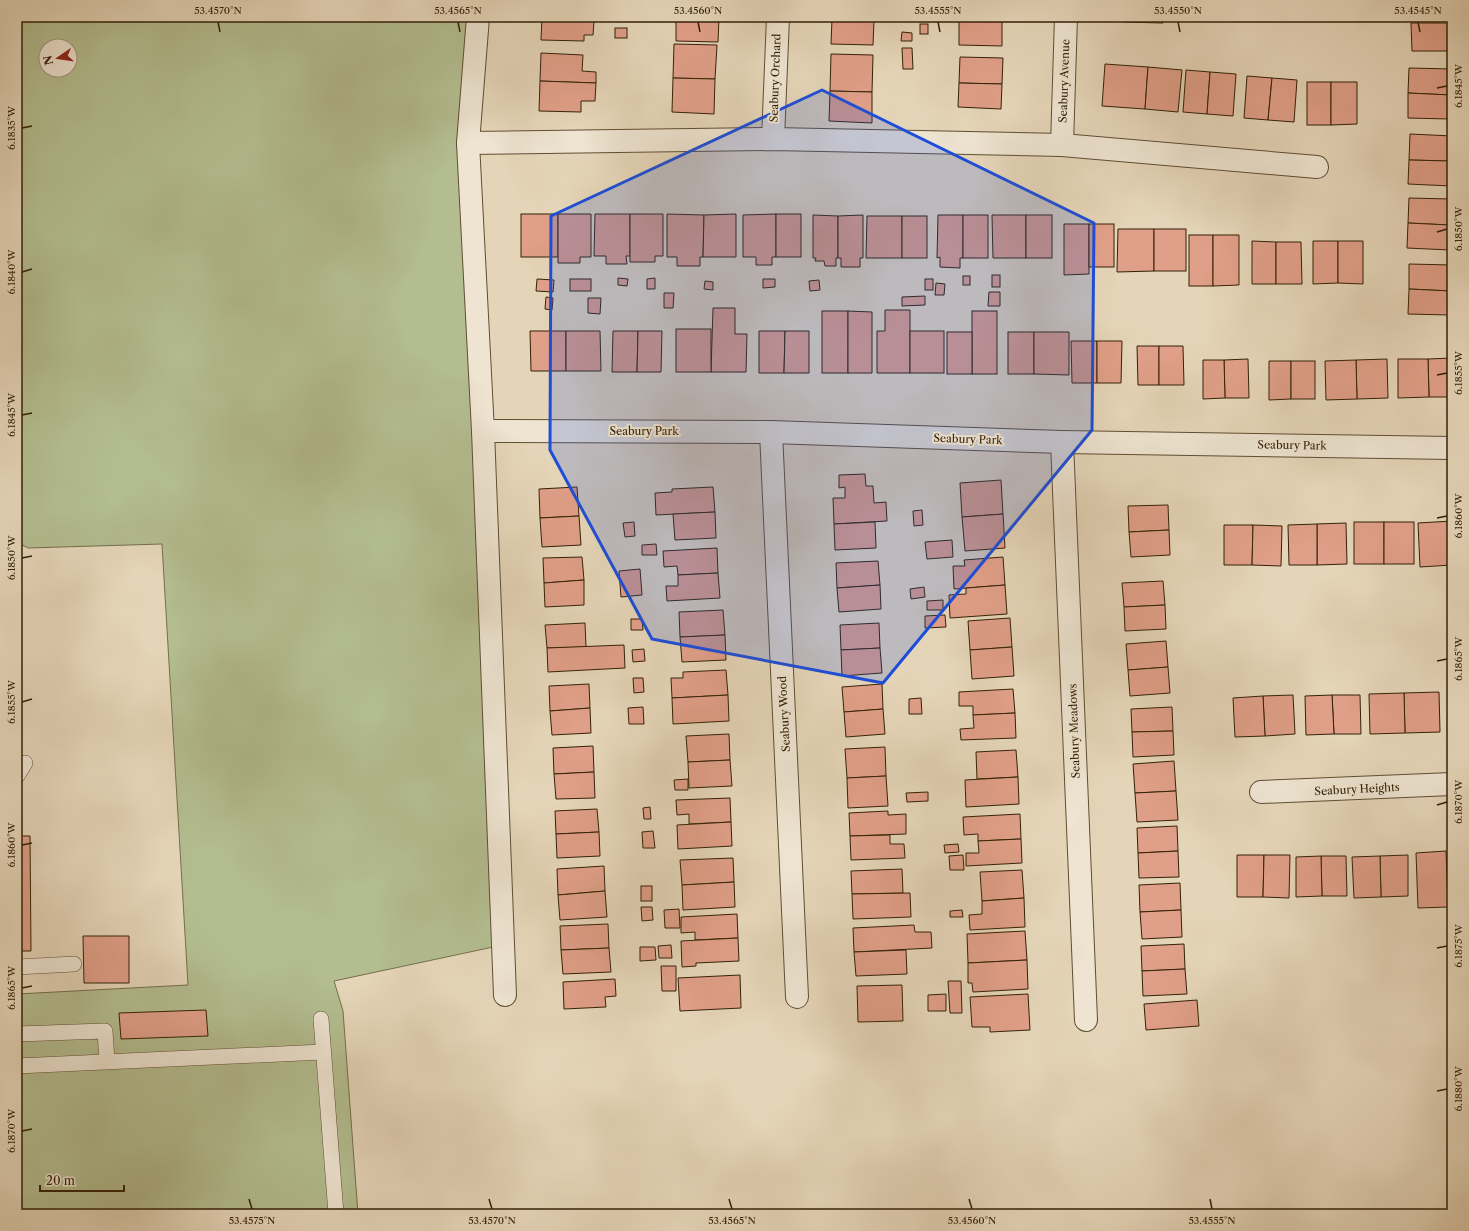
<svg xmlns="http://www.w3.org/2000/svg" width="1469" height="1231" viewBox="0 0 1469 1231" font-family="'Libre Caslon Text',serif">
  <rect width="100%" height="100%" fill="#e5d5b8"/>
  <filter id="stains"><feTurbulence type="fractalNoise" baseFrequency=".005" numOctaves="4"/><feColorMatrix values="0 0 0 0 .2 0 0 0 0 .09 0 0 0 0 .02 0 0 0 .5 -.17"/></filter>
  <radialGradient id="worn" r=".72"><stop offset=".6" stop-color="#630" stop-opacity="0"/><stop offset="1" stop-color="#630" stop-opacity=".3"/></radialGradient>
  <path fill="#b3bd90" stroke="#736f4c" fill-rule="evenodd" d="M17,17H468L493,947L334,981L343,1011L358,1214H17V994L188,985L162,544L28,548L17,542ZM46,46H70V70H46Z"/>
  <g fill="#e09f88" stroke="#332107">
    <path d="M542,17H584V21H594L593,35H584V41L541,40Z"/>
    <path d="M676,17L719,18L718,42L676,41Z"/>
    <path d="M832,17H874V21L832,19Z"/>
    <path d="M959,17H1002V46L959,45Z"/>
    <path d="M1123,17H1164L1163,23L1123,22Z"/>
    <path d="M832,19L874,21L873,45L831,44Z"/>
    <path d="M1411,23H1450V51H1412Z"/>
    <rect x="920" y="24" width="8" height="10"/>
    <rect x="615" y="28" width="12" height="10"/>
    <path d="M902,32L912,33V41H901Z"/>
    <path d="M674,44L717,45L715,79L673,78Z"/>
    <path d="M902,48H912L913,69H903Z"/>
    <path d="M541,53L583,55L582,71L596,72V83L540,81Z"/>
    <path d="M831,54L873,55L872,92L830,91Z"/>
    <path d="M960,57L1003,58L1002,84L959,83Z"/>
    <path d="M1105,64L1148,67L1145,109L1102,106Z"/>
    <path d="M1148,67L1182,70L1178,112L1145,109Z"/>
    <path d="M1409,68L1452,69L1451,95L1408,93Z"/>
    <path d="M1186,70L1210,72L1207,114L1183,112Z"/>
    <path d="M1210,72L1236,74L1233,116L1207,114Z"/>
    <path d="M1247,76L1272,78L1268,120L1244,118Z"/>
    <path d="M673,78L715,79L714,114L672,112Z"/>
    <path d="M1272,78L1297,80L1294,122L1268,120Z"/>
    <path d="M540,81L596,83L595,101H581V112L539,111Z"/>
    <rect x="1307" y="82" width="24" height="43"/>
    <path d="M1331,82H1357V124L1331,125Z"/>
    <path d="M959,83L1002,84L1001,109L958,107Z"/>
    <path d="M830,91L872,92V123L829,121Z"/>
    <path d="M1408,93L1451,95L1450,119L1408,118Z"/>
    <path d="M1410,134L1452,136L1451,161L1409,160Z"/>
    <path d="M1409,160L1451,161V186L1408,184Z"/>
    <path d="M1409,198L1451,199L1450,225L1408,223Z"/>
    <rect x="521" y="214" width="37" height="43"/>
    <path d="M558,214H591V257H580V263H558Z"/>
    <path d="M595,214H630V256H626L627,264H606V256H594Z"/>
    <path d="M630,214H663V256H655V262H630Z"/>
    <path d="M667,214L704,215L703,257H700V266H677V257H667Z"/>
    <path d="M736,214V257H703L704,215Z"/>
    <path d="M776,214V257H772V265H756V257H743V215Z"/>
    <rect x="776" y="214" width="25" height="43"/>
    <path d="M813,215L838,216V258H836V266H825L824,261H815L816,258H813Z"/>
    <path d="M863,215V258H860V267H841V258H838V216Z"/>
    <path d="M938,215H963V258H960V268L940,267V257L937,258Z"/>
    <rect x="963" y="215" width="25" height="43"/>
    <path d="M992,215H1026V258H993Z"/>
    <rect x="1026" y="215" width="26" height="43"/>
    <path d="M867,216H902V258H866Z"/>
    <rect x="902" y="216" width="25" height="42"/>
    <path d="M1408,223L1450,225V250L1407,248Z"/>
    <path d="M1064,224H1089V274L1064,275Z"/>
    <rect x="1089" y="224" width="25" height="43"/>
    <path d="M1118,229H1154V271L1117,272Z"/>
    <rect x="1154" y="229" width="32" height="42"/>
    <rect x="1189" y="235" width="24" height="51"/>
    <path d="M1213,235H1239V285L1213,286Z"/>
    <path d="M1252,241L1276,242V284H1252Z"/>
    <path d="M1313,241H1338V283L1313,284Z"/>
    <path d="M1338,241H1363V284L1338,283Z"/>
    <path d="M1276,242H1301L1302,284H1276Z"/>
    <path d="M1409,264L1452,265L1451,291L1409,289Z"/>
    <rect x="992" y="275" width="8" height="12"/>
    <rect x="963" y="276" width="7" height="9"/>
    <path d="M618,278L628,279L627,286L618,285Z"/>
    <path d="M655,278V289H647V279Z"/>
    <path d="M537,279L554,280L553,292L536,291Z"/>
    <rect x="570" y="279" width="21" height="12"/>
    <path d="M763,279H775V287L763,288Z"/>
    <rect x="925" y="279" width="8" height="11"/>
    <path d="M819,280L820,290L810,291L809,281Z"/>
    <path d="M705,281L713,282V290L704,289Z"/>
    <path d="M936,283L945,284L944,295H935Z"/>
    <path d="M1409,289L1451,291L1450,315L1408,314Z"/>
    <path d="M989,292H1000V306H988Z"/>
    <path d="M664,293H674L673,308H664Z"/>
    <path d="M925,296V305L902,306V297Z"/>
    <path d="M546,297L553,298L552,310L545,309Z"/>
    <path d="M588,298H601L600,314L588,313Z"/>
    <path d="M713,308H735V334H747L746,372H711Z"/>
    <path d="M885,310H910V373H877V331H885Z"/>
    <rect x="822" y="311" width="26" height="62"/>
    <path d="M848,311L872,312V373H848Z"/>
    <rect x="972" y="311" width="25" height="63"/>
    <rect x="676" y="329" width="35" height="43"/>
    <path d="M530,331H566V371H531Z"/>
    <path d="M566,331H600L601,371H566Z"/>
    <path d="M613,331H638L637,372H612Z"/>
    <path d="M638,331H662L661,372H637Z"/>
    <path d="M759,331H785L784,373H759Z"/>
    <path d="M785,331H809V373H784Z"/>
    <rect x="910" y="331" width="34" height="42"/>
    <rect x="947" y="332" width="25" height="42"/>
    <rect x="1008" y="332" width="26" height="42"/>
    <path d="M1034,332H1069V375L1034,374Z"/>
    <path d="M1071,341H1097V383H1072Z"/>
    <path d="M1097,341H1122L1121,383H1097Z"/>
    <path d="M1137,346H1159V385H1138Z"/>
    <path d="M1159,346H1183L1184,385H1159Z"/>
    <path d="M1452,358V397H1429L1428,359Z"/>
    <path d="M1248,359L1249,398H1225L1224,360Z"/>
    <path d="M1387,359L1388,398L1357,399L1356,360Z"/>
    <path d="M1398,359H1428L1429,397L1398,398Z"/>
    <path d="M1203,360H1224L1225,398L1203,399Z"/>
    <path d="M1356,360L1357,399L1326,400L1325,361Z"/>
    <path d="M1269,361H1291V399L1269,400Z"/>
    <rect x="1291" y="361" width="24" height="38"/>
    <path d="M865,474L866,486H873L874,503L886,502L887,521L834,524L833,498H845V487L839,488V475Z"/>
    <path d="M1001,480L1003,514L962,517L960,483Z"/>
    <path d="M577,487L579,516L540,518L539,489Z"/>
    <path d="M713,487L715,512L656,515L655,493L672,492V489Z"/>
    <path d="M1168,505L1169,530L1129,532L1128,506Z"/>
    <path d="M922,510L923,525L914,526L913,511Z"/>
    <path d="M715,512L716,538L675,540L673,514Z"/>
    <path d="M1003,514L1005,548L965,551L962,517Z"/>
    <path d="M579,516L581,545L542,547L540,518Z"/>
    <path d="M1452,521V565L1420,567L1418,523Z"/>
    <path d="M634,522L635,536L625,537L623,523Z"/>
    <path d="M875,522L876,548L835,550L834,524Z"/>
    <rect x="1354" y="522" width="30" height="42"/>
    <rect x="1384" y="522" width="30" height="42"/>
    <path d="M1346,523L1347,564L1317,565V524Z"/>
    <path d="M1317,524V565H1289L1288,525Z"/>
    <path d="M1224,525H1253L1252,565H1224Z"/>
    <path d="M1253,525L1282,526L1281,566L1252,565Z"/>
    <path d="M1169,530L1170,555L1131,557L1129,532Z"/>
    <path d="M952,540L953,557L927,559L925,542Z"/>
    <path d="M656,544L657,555H642V545Z"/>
    <path d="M717,548L718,573L678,575L677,566L664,567L663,551Z"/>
    <path d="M582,557L584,580L544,583L543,558Z"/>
    <path d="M1003,557L1005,585L954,589L953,566H965L964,560Z"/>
    <path d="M878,561L880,585L837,588L836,563Z"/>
    <path d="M640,569L642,595L621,597L619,571Z"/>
    <path d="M718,573L720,598L667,601L666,586H678V575Z"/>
    <path d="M584,580V605L545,607L544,583Z"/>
    <path d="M1163,581L1165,605L1124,607L1122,583Z"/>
    <path d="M880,585L881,609L839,612L837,588Z"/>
    <path d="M1005,585L1007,614L950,618L949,595L966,594V588Z"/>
    <path d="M924,587L925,597L911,599L910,589Z"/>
    <path d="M943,600V610H927V601Z"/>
    <path d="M1165,605L1166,629L1125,631L1124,607Z"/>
    <path d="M723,610L725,635L680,637L679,612Z"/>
    <path d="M945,615L946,627L925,628V616Z"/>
    <path d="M1010,618L1012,647L970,650L968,621Z"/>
    <path d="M631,619H642L643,630H631Z"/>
    <path d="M585,623L586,647L547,648L545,625Z"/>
    <path d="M879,623L880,648L841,650L840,625Z"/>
    <path d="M725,635L726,660L682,662L680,637Z"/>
    <path d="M1166,641L1168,667L1128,670L1126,644Z"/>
    <path d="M624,645L625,668L548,672L547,648Z"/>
    <path d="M1012,647L1014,676L972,679L970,650Z"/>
    <path d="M880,648L882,673L842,676L841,650Z"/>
    <path d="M644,649L645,661L633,662L632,650Z"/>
    <path d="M1168,667L1170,693L1130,696L1128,670Z"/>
    <path d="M726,670L728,695L672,698L671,678H683V672Z"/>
    <path d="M633,678H643L644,692L634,693Z"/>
    <path d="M589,684L590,708L550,711L549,686Z"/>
    <path d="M882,684L883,709L844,712L842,687Z"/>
    <path d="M1013,689L1015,713L973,715V706H959V692Z"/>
    <path d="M1439,692L1440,732L1405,733L1404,693Z"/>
    <path d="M1404,693L1405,733L1370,734L1369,694Z"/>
    <path d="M1450,693H1452V733H1451Z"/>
    <path d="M728,695L729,721L673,724L672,698Z"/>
    <path d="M1293,695L1295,734L1265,736L1263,696Z"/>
    <path d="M1332,695H1360L1361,734H1334Z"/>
    <path d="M1332,695L1334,734L1306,735L1305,696Z"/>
    <path d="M1263,696L1265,736L1235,737L1233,698Z"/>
    <path d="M921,698L922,714H909V699Z"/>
    <path d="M643,707L644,724H629L628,708Z"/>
    <path d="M1172,707L1173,731L1132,732L1131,709Z"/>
    <path d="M590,708L591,733L552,735L550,711Z"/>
    <path d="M883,709L885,734L846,737L844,712Z"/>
    <path d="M1015,713L1016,738L961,740L960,729L974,728L973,715Z"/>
    <path d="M1173,731L1174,755L1133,757L1132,732Z"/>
    <path d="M729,734L730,760L688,762L686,736Z"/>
    <path d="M593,746L594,772L554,774L553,748Z"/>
    <path d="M885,747L886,776L847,778L845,749Z"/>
    <path d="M1016,750L1018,777L977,779L976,752Z"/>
    <path d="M730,760L732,786L689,788L688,762Z"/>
    <path d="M1174,761L1176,791L1135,793L1133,764Z"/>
    <path d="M594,772L595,798L556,799L554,774Z"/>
    <path d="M886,776L888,806L848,808L847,778Z"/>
    <path d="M1018,777L1019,804L966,807L965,780Z"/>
    <path d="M688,779V790H675L674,780Z"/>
    <path d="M1176,791L1178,820L1137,822L1135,793Z"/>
    <path d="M928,792V801L907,802L906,793Z"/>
    <path d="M730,798L731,822L689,824V814L677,815L676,800Z"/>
    <path d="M650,807L651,819H644L643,808Z"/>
    <path d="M597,809L599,832L556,834L555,811Z"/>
    <path d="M888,811V815L906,814V834L850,836L849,813Z"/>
    <path d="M1020,814L1021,839L978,841V834L964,835L963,817Z"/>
    <path d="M731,822L732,846L678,849L677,825Z"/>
    <path d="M1177,826L1178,851L1138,853L1137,828Z"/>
    <path d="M653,831L655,848H643L642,832Z"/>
    <path d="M599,832L600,856L557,858L556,834Z"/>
    <path d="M890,835V844H904L905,858L851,860L850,836Z"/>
    <path d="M17,836H30L31,951H17Z"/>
    <path d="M1021,839L1022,863L966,866V853H979L978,841Z"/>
    <path d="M958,844L959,852L945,853L944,845Z"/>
    <path d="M1178,851L1179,877L1139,878L1138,853Z"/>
    <path d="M1446,851L1448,907L1418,908L1416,853Z"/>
    <path d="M963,855L964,870H950L949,856Z"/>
    <path d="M1237,855H1264L1263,897H1237Z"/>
    <path d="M1264,855H1290L1289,898L1263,897Z"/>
    <path d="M1408,855V896L1381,897L1380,856Z"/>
    <path d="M1321,856H1346L1347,896H1322Z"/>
    <path d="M1321,856L1322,896L1296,897V857Z"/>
    <path d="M1380,856L1381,897L1354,898L1352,857Z"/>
    <path d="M733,858L734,882L682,885L680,860Z"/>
    <path d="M604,866L605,891L558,895L557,869Z"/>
    <path d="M902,869L903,893L852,894L851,871Z"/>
    <path d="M1022,870L1024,898L982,901L980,872Z"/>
    <path d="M734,882L735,907L683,910L682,885Z"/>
    <path d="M1180,883L1181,910L1140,912L1139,885Z"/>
    <rect x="641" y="886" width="11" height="15"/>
    <path d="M605,891L607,917L560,920L558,895Z"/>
    <path d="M910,893L911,917L853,919L852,894Z"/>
    <path d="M1024,898L1025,927L970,930L969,915L982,914V901Z"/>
    <path d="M641,907H652L653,920L642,921Z"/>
    <path d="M679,909L680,928H665L664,910Z"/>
    <path d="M962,910L963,917H950V911Z"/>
    <path d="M1181,910L1182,937L1142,939L1140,912Z"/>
    <path d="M737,914L738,938L695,940V932L681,933V917Z"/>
    <path d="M608,924L609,948L561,950L560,926Z"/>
    <path d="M914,925L915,932H931L932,948L854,952L853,928Z"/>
    <path d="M1025,931L1027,960L968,963L967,934Z"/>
    <path d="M83,936H129V983H84Z"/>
    <path d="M738,938L739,961L696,963V966L682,967L681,941Z"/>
    <path d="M1184,944L1185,969L1142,971L1141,946Z"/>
    <path d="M671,945L672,958H659L658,946Z"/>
    <path d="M640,947H655L656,960L640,961Z"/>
    <path d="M609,948L611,972L563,974L561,950Z"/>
    <path d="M906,950L907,974L856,976L854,952Z"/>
    <path d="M1027,960L1028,989L973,992L972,983H968V963Z"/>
    <path d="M661,966H676V991H662Z"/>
    <path d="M1185,969L1187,994L1143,996L1142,971Z"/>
    <path d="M740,975L741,1008L680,1011L678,978Z"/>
    <path d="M615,979L616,996L605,997L606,1007L564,1009L563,982Z"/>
    <path d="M948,981H961L962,1013H950Z"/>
    <path d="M902,985L903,1021L858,1022L857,986Z"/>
    <path d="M946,994V1011H928V995Z"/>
    <path d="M1028,994L1030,1030L990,1032V1027H972L970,997Z"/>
    <path d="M1197,1000L1199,1026L1146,1030L1144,1004Z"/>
    <path d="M206,1010L208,1036L121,1039L119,1013Z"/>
  </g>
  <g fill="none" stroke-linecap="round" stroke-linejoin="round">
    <g stroke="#604e33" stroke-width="16">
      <g id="lane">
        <path d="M17,776L25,763"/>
        <path d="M17,967L74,964"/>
        <path d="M321,1019L336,1214"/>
        <path d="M17,1034L105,1031L107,1061"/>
        <path d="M17,1066L323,1052"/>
      </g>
    </g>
    <g stroke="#604e33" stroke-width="24">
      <g id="street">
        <path d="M478,17L468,143L483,431L505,995"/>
        <path d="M773,139L778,17"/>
        <path d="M468,143L773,139L1062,145L1317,167"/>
        <path d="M1062,145L1066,17"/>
        <path d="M483,431L771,432L1062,442L1452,448"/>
        <path d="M771,432L797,997"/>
        <path d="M1062,442L1086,1020"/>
        <path d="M1261,792L1452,784"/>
      </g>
    </g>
    <use href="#lane" stroke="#eee4d1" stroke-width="15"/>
    <use href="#street" stroke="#eee4d1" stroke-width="22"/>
  </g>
  <path fill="#1d4ed8" fill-opacity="0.2" stroke="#1d4ed8" stroke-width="3" stroke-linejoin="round" d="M822,90L1094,223L1092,430L883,683L652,639L550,450L551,216Z"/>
  <path fill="none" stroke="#332107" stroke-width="1.5" d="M218,22L220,32M458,22L460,32M698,22L700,32M938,22L940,32M1178,22L1180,32M1418,22L1420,32M1437,88L1447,86M22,128L32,126M1437,232L1447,229M22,272L32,269M1437,375L1447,373M22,415L32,413M1437,518L1447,516M22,558L32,556M1437,661L1447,659M22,702L32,699M1437,805L1447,802M22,845L32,843M1437,948L1447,946M22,988L32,986M1437,1091L1447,1089M22,1131L32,1129M249,1199L252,1209M489,1199L492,1209M729,1199L732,1209M969,1199L972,1209M1210,1199L1212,1209"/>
  <g text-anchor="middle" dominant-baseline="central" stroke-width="4" stroke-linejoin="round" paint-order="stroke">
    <g font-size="11" fill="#332107" stroke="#eee4d1">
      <text transform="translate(775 78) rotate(-88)">Seabury Orchard</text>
      <text transform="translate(1064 81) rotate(-88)">Seabury Avenue</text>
      <text x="644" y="431">Seabury Park</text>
      <text transform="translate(968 439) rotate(2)">Seabury Park</text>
      <text transform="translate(1292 445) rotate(1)">Seabury Park</text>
      <text transform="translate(784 714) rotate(-93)">Seabury Wood</text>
      <text transform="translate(1074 731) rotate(-92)">Seabury Meadows</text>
      <text transform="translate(1357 789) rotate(-3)">Seabury Heights</text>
    </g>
  </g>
  <rect width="1469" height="1231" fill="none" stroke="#e5d5b8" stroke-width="44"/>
  <g transform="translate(58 58) rotate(257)"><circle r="19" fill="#eee4d1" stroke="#a39680"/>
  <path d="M0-3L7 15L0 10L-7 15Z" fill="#8f2418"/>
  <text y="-6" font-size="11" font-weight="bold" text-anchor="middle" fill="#332107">N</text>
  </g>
  <path d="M40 1185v6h84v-6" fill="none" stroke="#332107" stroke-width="2"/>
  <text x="46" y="1185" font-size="12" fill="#332107" stroke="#eee4d1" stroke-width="3" paint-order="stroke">20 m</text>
  <rect x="22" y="22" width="1425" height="1187" fill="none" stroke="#332107" stroke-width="1.5"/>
  <g font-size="10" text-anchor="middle" fill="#332107">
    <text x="218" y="14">53.4570°N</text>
    <text x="458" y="14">53.4565°N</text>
    <text x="698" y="14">53.4560°N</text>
    <text x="938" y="14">53.4555°N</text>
    <text x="1178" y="14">53.4550°N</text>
    <text x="1418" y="14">53.4545°N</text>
    <text transform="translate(1458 86) rotate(-90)" y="4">6.1845°W</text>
    <text transform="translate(11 128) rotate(-90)" y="4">6.1835°W</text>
    <text transform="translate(1458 229) rotate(-90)" y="4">6.1850°W</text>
    <text transform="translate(11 272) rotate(-90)" y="4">6.1840°W</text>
    <text transform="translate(1458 373) rotate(-90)" y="4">6.1855°W</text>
    <text transform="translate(11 415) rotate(-90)" y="4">6.1845°W</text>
    <text transform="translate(1458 516) rotate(-90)" y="4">6.1860°W</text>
    <text transform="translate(11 558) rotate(-90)" y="4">6.1850°W</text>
    <text transform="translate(1458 659) rotate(-90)" y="4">6.1865°W</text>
    <text transform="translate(11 702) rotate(-90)" y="4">6.1855°W</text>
    <text transform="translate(1458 802) rotate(-90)" y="4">6.1870°W</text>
    <text transform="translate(11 845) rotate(-90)" y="4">6.1860°W</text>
    <text transform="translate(1458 946) rotate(-90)" y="4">6.1875°W</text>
    <text transform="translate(11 988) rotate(-90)" y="4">6.1865°W</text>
    <text transform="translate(1458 1089) rotate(-90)" y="4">6.1880°W</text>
    <text transform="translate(11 1131) rotate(-90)" y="4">6.1870°W</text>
    <text x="252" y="1224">53.4575°N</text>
    <text x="492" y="1224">53.4570°N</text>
    <text x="732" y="1224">53.4565°N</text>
    <text x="972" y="1224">53.4560°N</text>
    <text x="1212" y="1224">53.4555°N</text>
  </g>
  <rect width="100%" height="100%" filter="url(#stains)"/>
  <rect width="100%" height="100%" fill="url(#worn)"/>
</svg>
